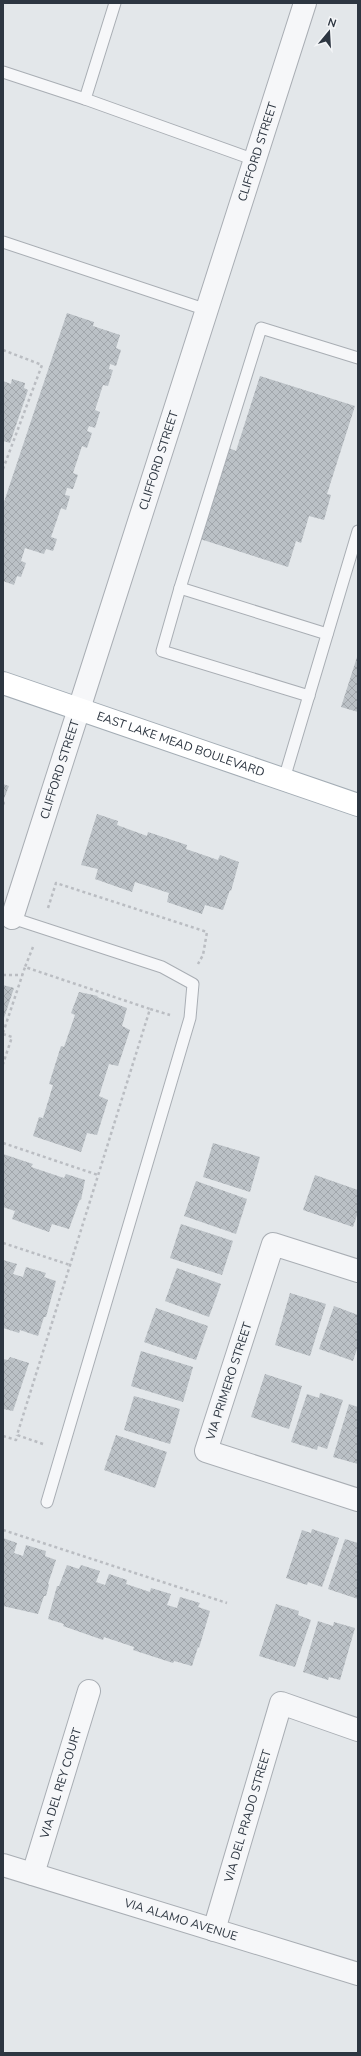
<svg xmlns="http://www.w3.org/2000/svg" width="361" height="2056" viewBox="0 0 361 2056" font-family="'Nunito Sans',sans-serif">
  <defs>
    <pattern id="building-cross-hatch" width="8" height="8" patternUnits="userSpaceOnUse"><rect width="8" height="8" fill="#bbc1c6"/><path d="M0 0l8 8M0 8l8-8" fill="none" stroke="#a1a6ab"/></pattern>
  </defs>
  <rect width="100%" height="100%" fill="#e3e7ea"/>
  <g fill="url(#building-cross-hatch)">
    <path d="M67,313L94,322L93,326L120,335L116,348L121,350L116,366L110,364L109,369L113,370L108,386L103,385L95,410L100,412L95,428L89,426L87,431L92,433L87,448L82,446L73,473L78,475L73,489L67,488L65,495L70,496L66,510L61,508L51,537L57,539L53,551L46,549L44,554L25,548L21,561L26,563L21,577L17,576L14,585L3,581V505Z"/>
    <path d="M260,376L355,406L327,494L331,495L324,520L309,516L301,543L296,541L288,567L200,539L229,448L236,451Z"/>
    <path d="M12,379L25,383L24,388L28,390L10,443L3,441V381L11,384Z"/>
    <path d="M358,654V712L341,707Z"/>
    <path d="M3,784L9,786L3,801L5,802L3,809Z"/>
    <path d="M97,814L118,821L117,825L147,836L148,832L187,845L186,849L218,860L220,855L239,862L231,891L230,890L223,910L205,905L202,914L167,902L169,893L135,882L132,892L95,879L98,869L81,865Z"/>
    <path d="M3,985L14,988L3,1021Z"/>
    <path d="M79,992L98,996L97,997L127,1008L122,1026L130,1030L118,1066L109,1064L99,1096L108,1100L97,1135L87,1133L81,1152L33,1136L39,1117L43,1118L53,1085L49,1084L61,1046L64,1047L75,1015L71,1013Z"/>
    <path d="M213,1143L260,1157L250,1192L203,1177Z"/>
    <path d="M3,1154L33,1164L31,1167L64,1178L66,1174L85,1180L81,1200L80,1199L69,1229L52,1224L49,1232L12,1219L15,1211L3,1207Z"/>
    <path d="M315,1175L358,1190V1212L353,1227L303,1210Z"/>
    <path d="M196,1181L247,1199L236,1234L184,1216Z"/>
    <path d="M181,1224L233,1241L222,1275L170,1258Z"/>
    <path d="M3,1260L17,1264L13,1274L23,1277L26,1267L46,1273L44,1277L56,1281L46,1317H44L38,1336L20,1330L19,1333L3,1328Z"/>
    <path d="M177,1268L221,1284L209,1317L165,1301Z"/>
    <path d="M290,1293L326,1304L310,1356L275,1345Z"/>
    <path d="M334,1306L358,1315V1346L353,1361L319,1349Z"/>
    <path d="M156,1308L208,1326L196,1360L144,1342Z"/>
    <path d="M141,1351L193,1367L183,1402L131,1386Z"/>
    <path d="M10,1357L29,1363L13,1411L3,1409V1359L8,1360Z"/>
    <path d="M265,1374L302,1386L289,1429L251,1417Z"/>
    <path d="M320,1393L343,1400L327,1449L318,1446L317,1450L291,1442L307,1394L319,1398Z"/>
    <path d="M134,1396L180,1409L170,1444L124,1430Z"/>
    <path d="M349,1404L358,1407V1464L333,1457Z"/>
    <path d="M116,1435L167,1452L155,1488L104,1470Z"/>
    <path d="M312,1529L339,1538L322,1587L308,1582L307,1585L286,1578L302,1530L311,1533Z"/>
    <path d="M3,1538L17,1543L14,1553L23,1556L26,1545L46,1551L45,1556L56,1560L48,1584L49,1585L46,1596H44L38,1614L3,1606Z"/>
    <path d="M345,1539L358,1543V1599L328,1589Z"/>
    <path d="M67,1565L79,1569L81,1565L100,1571L96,1582L105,1585L109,1574L127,1580L126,1584L150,1592L151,1588L171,1594L167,1605L177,1608L180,1597L200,1603L198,1607L210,1611L199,1648L198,1647L192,1666L174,1661L173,1663L133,1650L134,1647L104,1637L103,1640L63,1626L64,1624L48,1619L57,1586H59Z"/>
    <path d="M276,1604L299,1611L298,1615L311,1620L295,1667L259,1656Z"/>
    <path d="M318,1621L333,1626L334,1622L355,1628L340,1680L329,1677L328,1680L303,1672Z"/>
  </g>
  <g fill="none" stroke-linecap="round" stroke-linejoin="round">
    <g stroke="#a9aeb4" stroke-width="13">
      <g id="service">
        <path d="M3,72L85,99L255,160"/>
        <path d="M85,99L115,3"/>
        <path d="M3,242L207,310"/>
        <path d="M180,588L162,651L309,696"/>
        <path d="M327,634L180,588L261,328L358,358"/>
        <path d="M284,779L358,531"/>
        <path d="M9,917L162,967L193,984L190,1018L47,1502"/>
      </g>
    </g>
    <g stroke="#a9aeb4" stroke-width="24">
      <g id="minor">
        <path id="s1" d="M12,918L79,709"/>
        <path d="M358,1271L273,1244L206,1451L358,1500"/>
        <path id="s2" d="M3,1865L358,1974"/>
        <path id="s3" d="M33,1874L89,1691"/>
        <path id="s4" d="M214,1930L281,1703L358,1730"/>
      </g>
    </g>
    <g stroke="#a9aeb4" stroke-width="24">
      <g id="tertiary">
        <path id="s5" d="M79,709L305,3"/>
      </g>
    </g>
    <g stroke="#a4adb5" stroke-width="24">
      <g id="primary">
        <path id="s6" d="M3,683L358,805"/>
      </g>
    </g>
    <g stroke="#babdc2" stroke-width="2.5" stroke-dasharray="3 3" stroke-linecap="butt">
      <path d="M3,350L42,365L3,469"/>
      <path d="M48,908L56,883L207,932L203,955L198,964"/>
      <path d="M33,947L25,967L150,1009"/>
      <path d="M3,975H22"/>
      <path d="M3,1033L25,967"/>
      <path d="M3,1034L12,1037L3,1064"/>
      <path d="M3,1143L98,1175"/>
      <path d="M3,1243L70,1265"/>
      <path d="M3,1436L16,1440L17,1435"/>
      <path d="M43,1444L17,1435L150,1009L170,1015"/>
      <path d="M3,1530L227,1603"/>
    </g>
    <use href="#service" stroke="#f6f7f9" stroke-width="11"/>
    <use href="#minor" stroke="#f6f7f9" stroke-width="22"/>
    <use href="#tertiary" stroke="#f6f7f9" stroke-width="22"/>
    <use href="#primary" stroke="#fff" stroke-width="22"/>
  </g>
  <g text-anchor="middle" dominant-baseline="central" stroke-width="4" stroke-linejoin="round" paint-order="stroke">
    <g font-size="12" fill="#2d3641" stroke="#f3f5f7">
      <text stroke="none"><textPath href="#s5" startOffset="585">CLIFFORD STREET</textPath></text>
      <text stroke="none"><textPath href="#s5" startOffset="261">CLIFFORD STREET</textPath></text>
      <text stroke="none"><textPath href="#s6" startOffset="188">EAST LAKE MEAD BOULEVARD</textPath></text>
      <text stroke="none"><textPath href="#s1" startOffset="156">CLIFFORD STREET</textPath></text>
      <text transform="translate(229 1381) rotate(-72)">VIA PRIMERO STREET</text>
      <text stroke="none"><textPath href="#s3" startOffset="95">VIA DEL REY COURT</textPath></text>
      <text stroke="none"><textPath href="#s4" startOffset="119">VIA DEL PRADO STREET</textPath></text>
      <text stroke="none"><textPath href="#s2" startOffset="186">VIA ALAMO AVENUE</textPath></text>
    </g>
  </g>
  <rect width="361" height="2056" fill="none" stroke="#2d3641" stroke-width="8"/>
  <g transform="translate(329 32) rotate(18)" stroke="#f3f5f7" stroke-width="3" paint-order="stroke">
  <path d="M0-3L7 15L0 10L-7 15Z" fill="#2d3641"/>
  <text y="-6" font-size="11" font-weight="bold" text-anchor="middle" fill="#2d3641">N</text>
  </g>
</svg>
